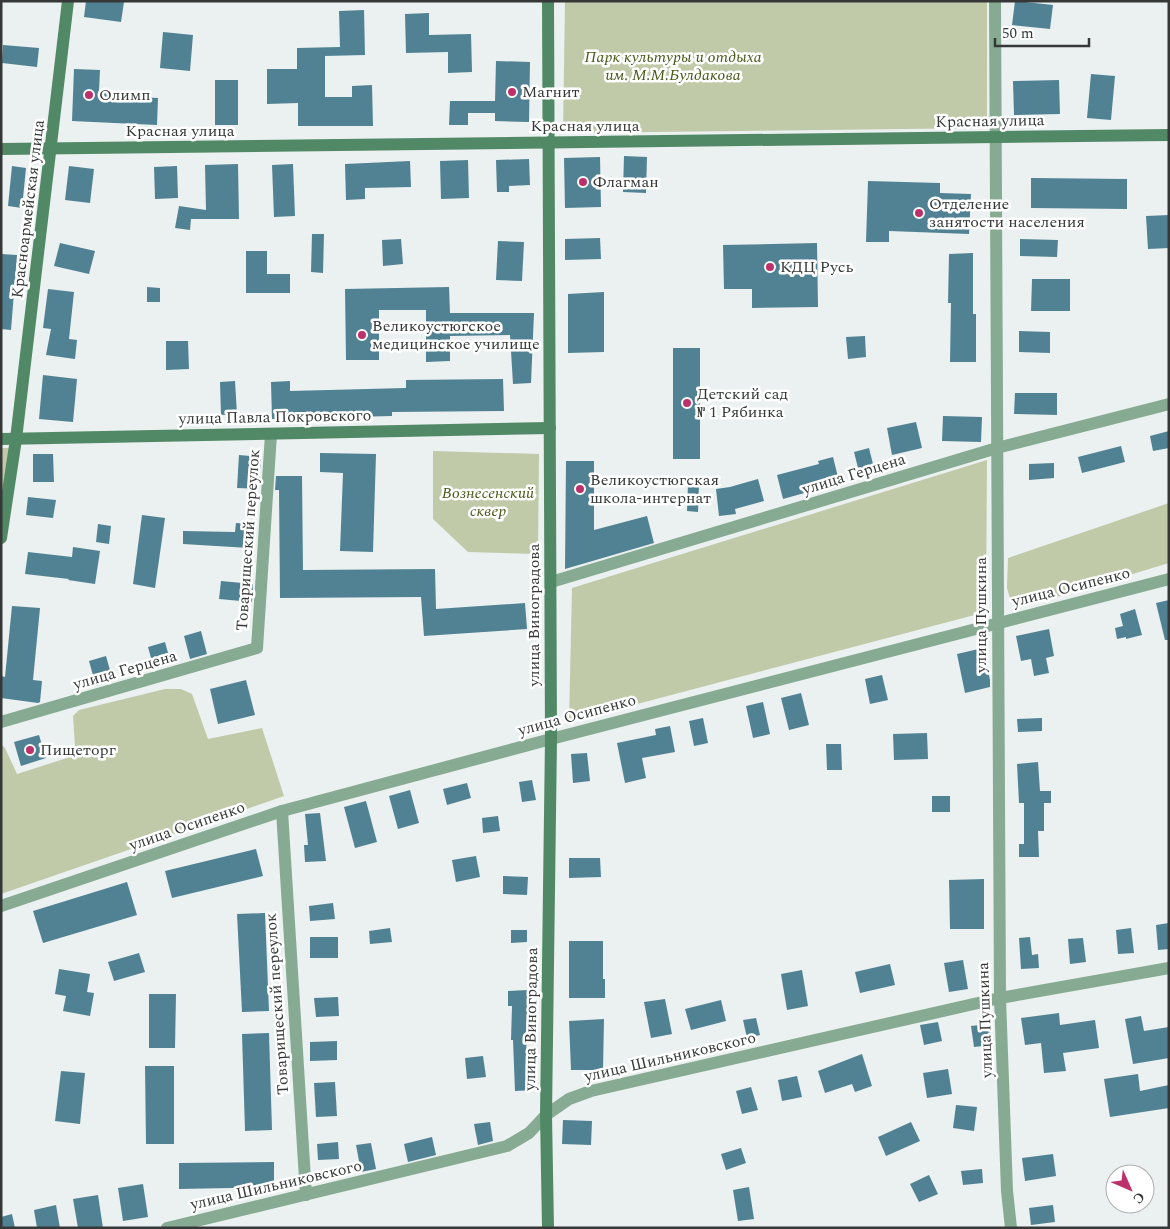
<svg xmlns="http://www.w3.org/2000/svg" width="1170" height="1229" viewBox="0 0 1170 1229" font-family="Spectral,serif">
  <rect width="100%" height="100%" fill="#ebf0f0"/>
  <g fill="#c0caa9">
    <path d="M565,1H987V128L563,133Z"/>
    <path d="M1,448H15L1,538Z"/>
    <path d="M433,451L539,454L538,554L468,552L433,519Z"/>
    <path d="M987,460L986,612L569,722L572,588Z"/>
    <path d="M1169,503V563L1030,605L1019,607L1011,602L1007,588L1008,558Z"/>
    <path d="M165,689H181L192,694L208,739L262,728L284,796L1,894V744L5,748L17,774L67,758L75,746L73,716L79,710Z"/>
  </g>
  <g fill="#518294">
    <path d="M86,1L124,2L121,22L84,17Z"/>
    <path d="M1015,1L1053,5L1050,29L1012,25Z"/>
    <path d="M364,10L365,55L325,56V97H352V86L372,85L373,126H298V103L267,104V69H297V48L340,47L339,11Z"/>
    <path d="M429,13V35L471,34L472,72L448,73V52L406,53L405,14Z"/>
    <path d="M163,32L193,35L190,71L160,68Z"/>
    <path d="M3,45L39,48L37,67L2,63Z"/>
    <path d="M496,61L530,62L529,122L495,121V113H468V125H449L450,101H495Z"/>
    <path d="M74,69L100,70L99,91H106V93L135,94V97L158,98L157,125L72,121Z"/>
    <path d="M1091,74L1115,76L1111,120L1087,118Z"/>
    <rect x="215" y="80" width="23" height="45"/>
    <path d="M1059,80L1060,114L1014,115L1013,81Z"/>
    <path d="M624,156L647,157L646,193L623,192Z"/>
    <path d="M600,157L601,207L565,208L564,158Z"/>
    <path d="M529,159L530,185L509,186V192H497L496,160Z"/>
    <path d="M468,160L469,198L441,199L440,161Z"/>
    <path d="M410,161L411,187L365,188V199L346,200L345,164Z"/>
    <path d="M238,164L239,219H191L190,230L175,228L179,206L206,210L205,165Z"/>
    <path d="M293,164L295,216L274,217L272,165Z"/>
    <path d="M12,166L26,168L22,208L8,206Z"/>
    <path d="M69,166L94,169L90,203L65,200Z"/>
    <path d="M177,166L178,198L155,199L154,167Z"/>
    <path d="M1031,178L1127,179V209L1031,208Z"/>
    <path d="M868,181L940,183V193L971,194L969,234L889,231V242H866Z"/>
    <path d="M1169,215V248L1148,249L1146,216Z"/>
    <path d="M312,234H324L323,273L311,272Z"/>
    <path d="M600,238L601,259L565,260V239Z"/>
    <path d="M401,239L403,264L383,266L382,240Z"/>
    <path d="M1020,239L1058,240L1057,257L1020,256Z"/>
    <path d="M498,241L524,242L522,281L496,280Z"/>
    <path d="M60,243L95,251L89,274L54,266Z"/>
    <path d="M817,243L818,307L752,308V289H724L723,245Z"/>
    <path d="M246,251H267V274H290V293H246Z"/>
    <path d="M973,253V314H976V362H950L951,303H948L949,254Z"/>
    <path d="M1,254L17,255L11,330L1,329Z"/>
    <path d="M1032,279H1070V311H1031Z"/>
    <path d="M147,287L160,288V302H147Z"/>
    <path d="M449,287L450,313H534L531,383L513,384L510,335L450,336V361L426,362V310H379V360H346L345,289Z"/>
    <path d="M48,289L74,292L69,339L77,340L75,359L46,355L51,329L43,328Z"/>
    <path d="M604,292V352L568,353V294Z"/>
    <path d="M1019,331L1050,332V353L1019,352Z"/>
    <path d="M865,336L866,357L848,359L846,337Z"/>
    <path d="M166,341H188L189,369L166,370Z"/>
    <rect x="673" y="348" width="27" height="111"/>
    <path d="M43,375L77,379L73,422L39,419Z"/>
    <path d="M503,379L504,411L392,412V416L272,419L271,382L290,381V391L406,388V380Z"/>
    <path d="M235,381L237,414L221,415L220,382Z"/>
    <path d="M1015,393H1057V415L1014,414Z"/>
    <path d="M943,416L982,417L981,442L942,441Z"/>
    <path d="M916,422L922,448L892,455L887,428Z"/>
    <path d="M1169,431V448L1153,451L1150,436Z"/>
    <path d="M1121,446L1125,462L1082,473L1078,457Z"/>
    <path d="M869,448L875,472L860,476L854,452Z"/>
    <path d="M320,453L376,454L373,552L340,551L343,473L320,472Z"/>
    <path d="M33,454H53L54,482H33Z"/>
    <path d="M239,455L261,457L259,489L237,488Z"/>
    <path d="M833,457L839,481L808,490V492L783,499L777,475L819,464L818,461Z"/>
    <path d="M566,461H594V530L647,516L654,543L565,569Z"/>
    <path d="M1054,463V478L1029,480V464Z"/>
    <path d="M276,476H302L303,570L435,569L436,609L525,603L527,629L424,636L421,597L280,598L279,490H275Z"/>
    <path d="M758,479L764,501L735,509L736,514L719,516L716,489L730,487Z"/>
    <path d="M688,484L699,485L698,512L687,511Z"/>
    <path d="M28,497L56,500L53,518L26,515Z"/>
    <path d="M142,515L165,518L155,588L133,584Z"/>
    <path d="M236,523L250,524L249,548L183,544V531L235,532Z"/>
    <path d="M98,524L111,526L109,544L96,542Z"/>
    <path d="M73,547L100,551L95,584L68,580L69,579L25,574L28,552L72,557Z"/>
    <path d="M221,581L253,584L252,602L219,599Z"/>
    <path d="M1169,600V640H1165L1156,603Z"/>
    <path d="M12,606L40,608L33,680L42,681L40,702L38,703L1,698L2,676L5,677Z"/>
    <path d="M1135,609L1142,635L1126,639V637L1117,639L1115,628L1123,626L1120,614Z"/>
    <path d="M1049,629L1054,656L1046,658L1049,673L1034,676L1031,659L1021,661L1016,636Z"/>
    <path d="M201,631L207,654L190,659L184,636Z"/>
    <path d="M165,642L171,664L154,669L148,647Z"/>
    <path d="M983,648L990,680V687L965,693L957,654Z"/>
    <path d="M106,656L113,681L96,686L89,661Z"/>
    <path d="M882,675L888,700L870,704L865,679Z"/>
    <path d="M246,680L255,715L218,724L210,689Z"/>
    <path d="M801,693L809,725L789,730L781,698Z"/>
    <path d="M763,702L770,734L753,738L746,706Z"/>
    <path d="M703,718L708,743L694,746L689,721Z"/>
    <path d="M1042,718V731L1018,732L1017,719Z"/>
    <path d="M670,726L675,752L642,758L646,778L625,783L617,743L656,735L655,729Z"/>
    <path d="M927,733L928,759L894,760L893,734Z"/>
    <path d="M39,735L46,758L21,766L14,742Z"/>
    <path d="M826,744H841L842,770H827Z"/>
    <path d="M587,753L590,781L573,783L571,754Z"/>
    <path d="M1038,762L1040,791H1051V803H1044V831H1038L1039,857H1019V844H1024V803H1019L1017,764Z"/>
    <path d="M532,780L536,800L522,802L519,782Z"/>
    <path d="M467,783L471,798L447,805L443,789Z"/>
    <path d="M410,790L419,823L398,829L389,796Z"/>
    <rect x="932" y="796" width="18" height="16"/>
    <path d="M366,801L377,842L355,848L344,807Z"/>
    <path d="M320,813L326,861L305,862L304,845H308L305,814Z"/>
    <path d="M498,816L500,831L483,833L482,818Z"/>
    <path d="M256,849L263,876L172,898L165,871Z"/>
    <path d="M476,856L480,877L456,882L452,860Z"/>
    <path d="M569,858H600L601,877L569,878Z"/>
    <path d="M503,876L528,877L527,895L503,894Z"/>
    <path d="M984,879V929H950L949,880Z"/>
    <path d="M127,882L137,915L43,943L33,911Z"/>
    <path d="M333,903L335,919L310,921L309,906Z"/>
    <path d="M265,913L269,1011L242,1012L237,914Z"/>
    <path d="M1169,923V949L1158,950L1156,925Z"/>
    <path d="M390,928L392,942L370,944L369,931Z"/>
    <path d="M1131,928L1134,953L1118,954L1116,930Z"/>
    <path d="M511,930H527V942L511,943Z"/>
    <rect x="310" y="937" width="28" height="21"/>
    <path d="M1030,937L1032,955L1038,954L1039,968L1021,969L1019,938Z"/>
    <path d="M1083,938L1086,962L1070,964L1068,939Z"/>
    <path d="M569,941H603V979H605V998H569Z"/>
    <path d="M139,953L145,972L114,981L108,962Z"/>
    <path d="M963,960L968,989L949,992L944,963Z"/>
    <path d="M890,964L895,985L860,993L855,972Z"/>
    <path d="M59,969L90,974L87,992L94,993L90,1016L63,1011L66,996L55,994Z"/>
    <path d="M802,970L808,1006L787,1010L781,974Z"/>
    <path d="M528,990L526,1058H533L534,1090L515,1091L513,1040H511L512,1006H508V991Z"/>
    <path d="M149,994H176L175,1048H149Z"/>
    <path d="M338,997L339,1016L316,1017L314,998Z"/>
    <path d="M665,999L672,1034L651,1038L644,1002Z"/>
    <path d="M721,1000L726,1021L691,1030L685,1009Z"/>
    <path d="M1059,1013L1060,1025L1095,1020L1099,1048L1063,1053L1066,1071L1044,1073L1041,1043L1025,1045L1021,1018Z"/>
    <path d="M1141,1016L1144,1031L1169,1027V1058L1133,1064L1125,1019Z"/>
    <path d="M756,1018L760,1035L747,1038L743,1020Z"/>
    <path d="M604,1019L603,1070H571L569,1021Z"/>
    <path d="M938,1022L942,1041L924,1045L920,1025Z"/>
    <path d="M989,1024L992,1045L974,1047L971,1026Z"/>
    <path d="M269,1033L272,1130L245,1131L242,1034Z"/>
    <path d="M337,1041V1060L310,1061V1042Z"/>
    <path d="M862,1054L872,1086L855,1092L852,1084L825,1093L818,1071Z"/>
    <path d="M483,1056L486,1077L467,1079L465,1058Z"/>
    <path d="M145,1066H174V1144H146Z"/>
    <path d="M948,1069L952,1094L927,1098L923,1073Z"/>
    <path d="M61,1071L85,1073L80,1124L55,1121Z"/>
    <path d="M1138,1074L1140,1091L1169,1085V1108L1110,1117L1104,1079Z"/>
    <path d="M797,1076L802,1097L782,1101L778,1080Z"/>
    <path d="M335,1082L337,1116L316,1117L314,1083Z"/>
    <path d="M751,1087L758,1110L742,1114L736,1091Z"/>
    <path d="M956,1105L977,1107L974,1131L953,1128Z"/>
    <path d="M563,1120L592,1121L591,1145L562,1144Z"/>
    <path d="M490,1122L493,1141L478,1145L474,1124Z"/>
    <path d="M911,1122L920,1141L886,1156L878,1137Z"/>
    <path d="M432,1137L436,1155L408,1162L404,1144Z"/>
    <path d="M338,1142L339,1159L318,1160L317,1144Z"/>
    <path d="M371,1143L376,1169L361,1172L356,1145Z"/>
    <path d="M741,1148L746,1163L726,1170L721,1154Z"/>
    <path d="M1053,1154L1056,1176L1025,1181L1022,1158Z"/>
    <path d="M274,1162V1187L179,1189V1163Z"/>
    <path d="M982,1169L983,1183L963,1185L961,1171Z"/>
    <path d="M929,1175L938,1194L919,1202L910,1184Z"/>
    <path d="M143,1184L148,1217L123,1221L118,1188Z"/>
    <path d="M749,1187L754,1219L738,1221L733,1190Z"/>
    <path d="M98,1195L103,1228H78L73,1199Z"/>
    <path d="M56,1205L60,1228H37L34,1210Z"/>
    <path d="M1053,1205L1055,1222L1031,1225L1029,1208Z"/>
    <path d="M12,1214L15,1228H1V1217Z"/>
  </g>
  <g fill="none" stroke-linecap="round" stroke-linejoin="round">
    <g stroke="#86ab92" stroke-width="12">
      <path d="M995,1L1000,998L1007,1191L1011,1228"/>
      <path d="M551,582L997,448L1169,404"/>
      <path d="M1,722L257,648L271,434"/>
      <path d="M282,811L306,1195"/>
      <path d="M1,906L282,811L551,739L1169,579"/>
      <path d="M167,1228L507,1146L529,1133L546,1115L569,1099L591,1091L1000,998L1169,968"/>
    </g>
    <g stroke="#518966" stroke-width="12">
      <path d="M1,149L1169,135"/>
      <path d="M1,439L550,428"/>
      <path d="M1,538L16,439L68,1"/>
      <path d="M548,1228L546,1115L551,739L548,1"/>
    </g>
  </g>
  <g fill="#bc316b" stroke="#fff" stroke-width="2">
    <circle cx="512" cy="92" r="5"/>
    <circle cx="89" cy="95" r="5"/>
    <circle cx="583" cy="182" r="5"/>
    <circle cx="919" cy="213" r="5"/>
    <circle cx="770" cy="267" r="5"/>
    <circle cx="362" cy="335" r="5"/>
    <circle cx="687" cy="403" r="5"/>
    <circle cx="580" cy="489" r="5"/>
    <circle cx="30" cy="750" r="5"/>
  </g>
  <g text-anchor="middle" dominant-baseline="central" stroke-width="5" stroke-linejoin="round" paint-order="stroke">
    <g font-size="16" font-style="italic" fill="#495717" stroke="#fff">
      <text x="673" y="57">Парк культуры и отдыха<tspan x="673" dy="18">им. М.М.Булдакова</tspan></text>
      <text x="488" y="493">Вознесенский<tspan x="488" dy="18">сквер</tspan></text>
    </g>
    <g font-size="16" fill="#363838" stroke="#fff" text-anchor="start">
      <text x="522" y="92">Магнит</text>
      <text x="99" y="95">Олимп</text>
      <text x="593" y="182">Флагман</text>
      <text x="929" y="204">Отделение<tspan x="929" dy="18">занятости населения</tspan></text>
      <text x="780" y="267">КДЦ Русь</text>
      <text x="372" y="326">Великоустюгское<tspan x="372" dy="18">медицинское училище</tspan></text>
      <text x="697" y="394">Детский сад<tspan x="697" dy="18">№ 1 Рябинка</tspan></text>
      <text x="590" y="480">Великоустюгская<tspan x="590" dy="18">школа-интернат</tspan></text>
      <text x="40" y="750">Пищеторг</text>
    </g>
    <g font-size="16" fill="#363838" stroke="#fff">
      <text transform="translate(990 121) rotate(-1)">Красная улица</text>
      <text x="585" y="126">Красная улица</text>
      <text x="180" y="131">Красная улица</text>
      <text transform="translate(28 209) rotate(-83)">Красноармейская улица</text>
      <text transform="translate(275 417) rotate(-1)">улица Павла Покровского</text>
      <text transform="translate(854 474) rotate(-17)">улица Герцена</text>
      <text transform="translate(248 540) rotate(-86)">Товарищеский переулок</text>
      <text transform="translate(1071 587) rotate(-14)">улица Осипенко</text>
      <text transform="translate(534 615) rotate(-90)">улица Виноградова</text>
      <text transform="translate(981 615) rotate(-90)">улица Пушкина</text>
      <text transform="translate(125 670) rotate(-16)">улица Герцена</text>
      <text transform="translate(577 715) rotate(-15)">улица Осипенко</text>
      <text transform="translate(187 826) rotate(-19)">улица Осипенко</text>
      <text transform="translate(277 1004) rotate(-94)">Товарищеский переулок</text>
      <text transform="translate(531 1019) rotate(-89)">улица Виноградова</text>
      <text transform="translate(985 1020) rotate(-92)">улица Пушкина</text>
      <text transform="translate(670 1057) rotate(-13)">улица Шильниковского</text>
      <text transform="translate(276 1185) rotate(-13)">улица Шильниковского</text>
    </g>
  </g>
  <rect width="1170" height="1229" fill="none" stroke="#363838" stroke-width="5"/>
  <g transform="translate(1130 1189) rotate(135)"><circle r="24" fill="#ffffff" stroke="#afafaf"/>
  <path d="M0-4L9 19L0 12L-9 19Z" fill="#bc316b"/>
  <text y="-8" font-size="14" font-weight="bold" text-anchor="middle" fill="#363838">С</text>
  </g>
  <path d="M995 38v8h94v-8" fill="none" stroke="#363838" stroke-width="2.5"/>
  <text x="1002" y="38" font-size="15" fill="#363838" stroke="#ffffff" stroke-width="4" paint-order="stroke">50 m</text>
</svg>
